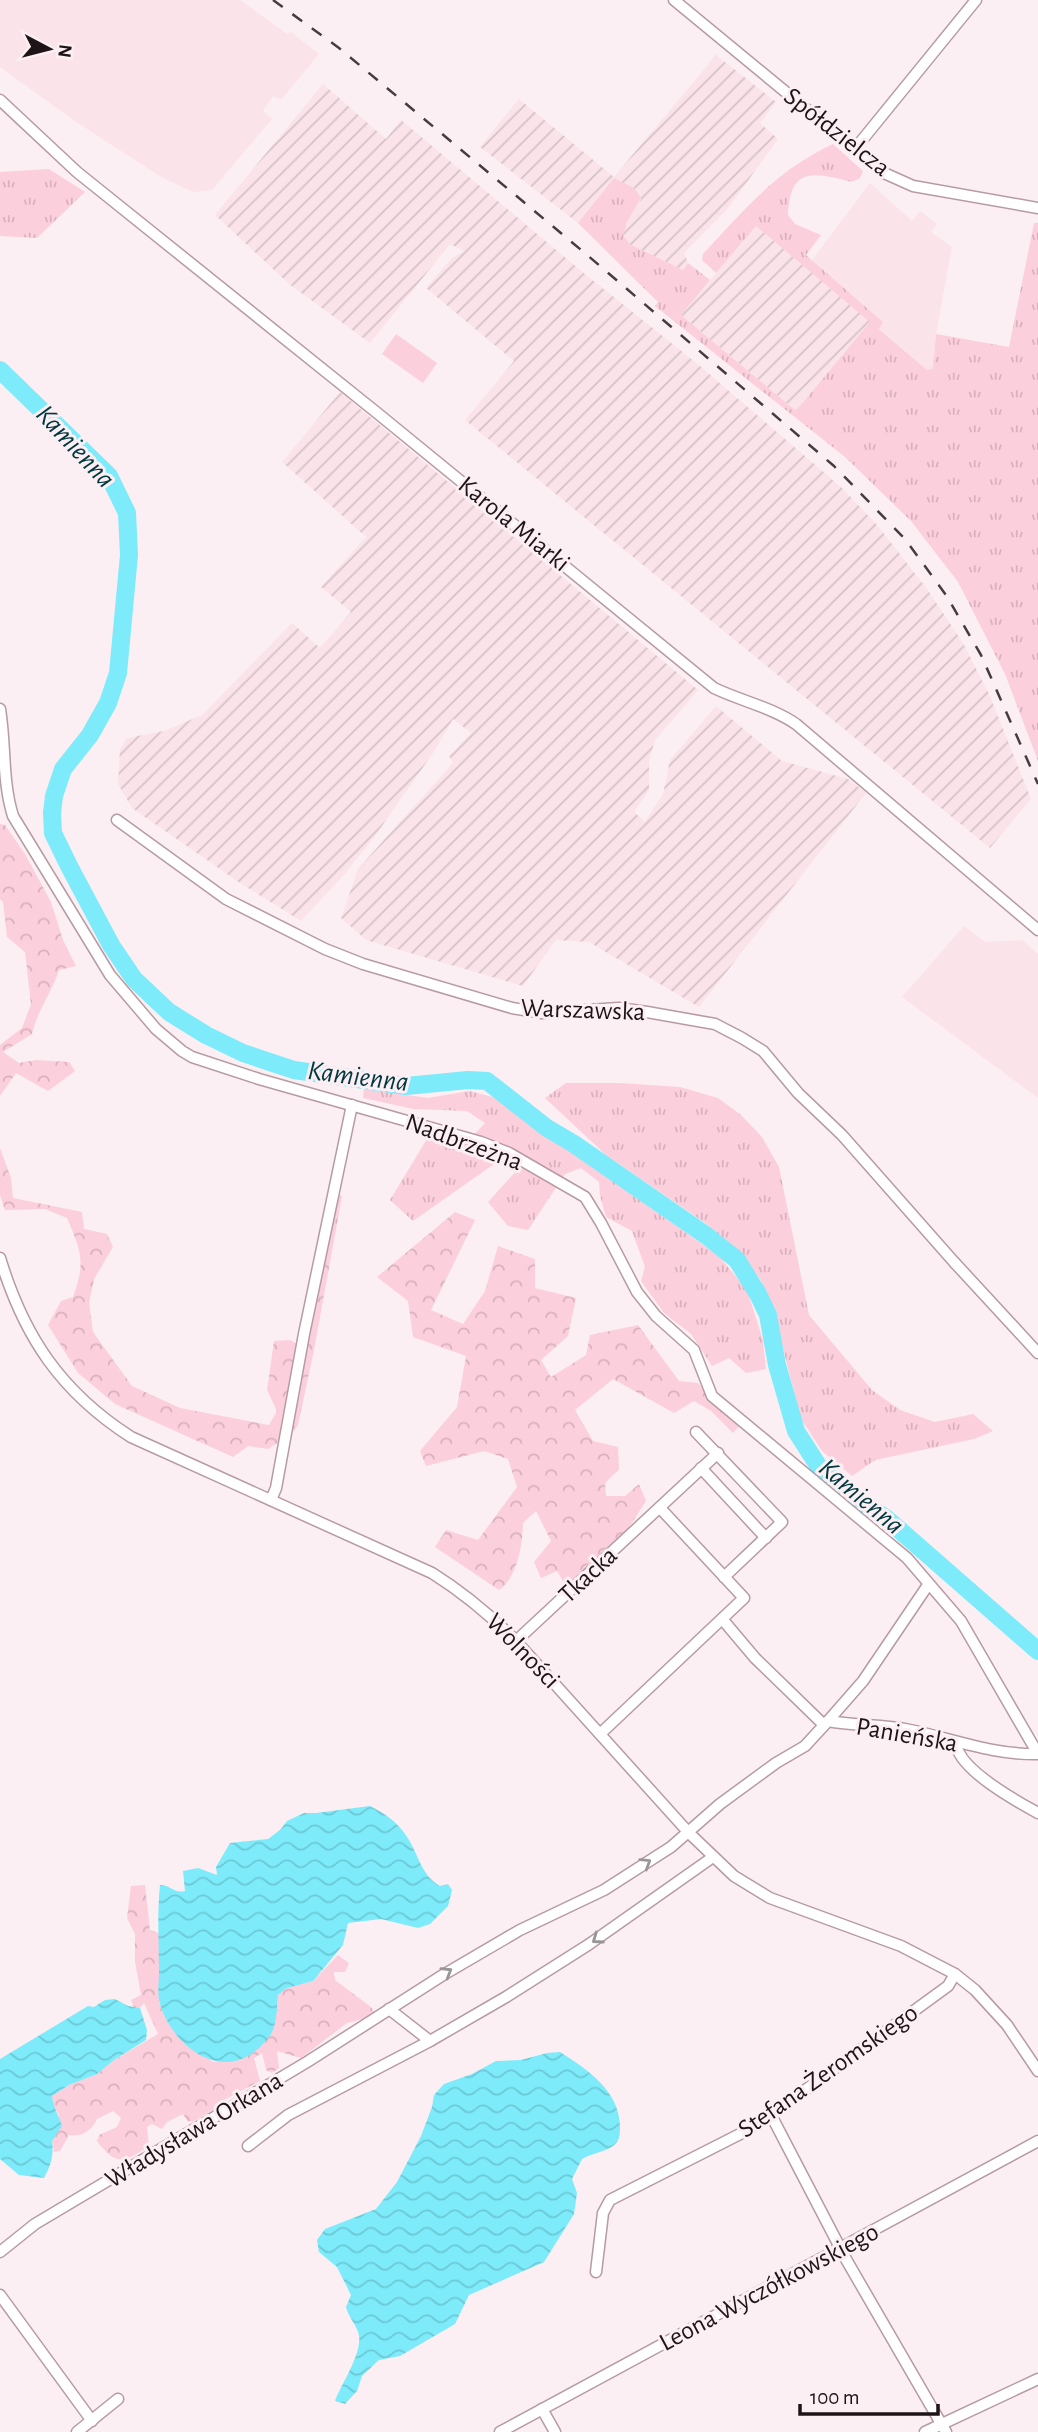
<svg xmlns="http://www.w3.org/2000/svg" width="1038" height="2432" viewBox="0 0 1038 2432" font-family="'Alegreya Sans',sans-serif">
  <defs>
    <pattern id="industrial-furrows" width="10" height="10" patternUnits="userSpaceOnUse" patternTransform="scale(1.75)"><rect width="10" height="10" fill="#fae3e9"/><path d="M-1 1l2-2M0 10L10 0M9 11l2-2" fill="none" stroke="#d6c2c7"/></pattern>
    <pattern id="grass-tufts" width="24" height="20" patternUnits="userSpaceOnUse" patternTransform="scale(1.75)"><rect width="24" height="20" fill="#fccfdc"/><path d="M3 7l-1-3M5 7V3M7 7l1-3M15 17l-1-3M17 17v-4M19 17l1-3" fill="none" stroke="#d8b1bc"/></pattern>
    <pattern id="forest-crowns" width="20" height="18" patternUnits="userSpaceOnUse" patternTransform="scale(1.75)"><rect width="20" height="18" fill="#fccfdc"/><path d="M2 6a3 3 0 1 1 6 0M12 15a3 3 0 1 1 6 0" fill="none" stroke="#d8b1bc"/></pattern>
    <pattern id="water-waves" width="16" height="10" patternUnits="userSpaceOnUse" patternTransform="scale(1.75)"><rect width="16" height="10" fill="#7debfa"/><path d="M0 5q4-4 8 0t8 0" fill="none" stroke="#6cc9d6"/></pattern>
  </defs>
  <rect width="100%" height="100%" fill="#fbeff3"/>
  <g fill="#fae3e9">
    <path d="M0,0H240L287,34L291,32L319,54L281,100L273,96L263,111L272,119L212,190L193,192L163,178L76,122L0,67Z"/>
    <path d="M870,183L912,221L920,211L937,224L931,232L952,247L936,334L933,368L927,370L879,328L883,322L812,260Z"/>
    <path d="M964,926L985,942L1022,940L1038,954V1098L902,997Z"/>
  </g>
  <g fill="url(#industrial-furrows)">
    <path d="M716,55L776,102L760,123L778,139L726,211L684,253L688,263L683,270L630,245L622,236L627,222L641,199L614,178L578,223L480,147L519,99L614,177Z"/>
    <path d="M323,84L386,139L401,120L585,274L695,362L841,487L878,526L927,589L963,643L990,696L1031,799L990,848L465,420L514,361L426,288L452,258L464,251L450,244L370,343L289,284L215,215Z"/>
    <path d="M756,226L871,322L796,411L681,315Z"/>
    <path d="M340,392L698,690L655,740L649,762V790L634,812L645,822L663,794L670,760L716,706L782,761L848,779L866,793L699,1007L589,942L556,940L523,986L366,940L341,918L358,869L453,763L449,756L471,733L453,719L433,753L375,836L343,876L301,921L240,883L132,808L118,784L120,749L127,738L164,731L202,715L292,623L320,648L351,612L321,587L366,537L282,462Z"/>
  </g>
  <g fill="url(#grass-tufts)">
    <path d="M833,144L863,171L860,178L852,182C813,172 790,166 788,215L795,224L821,235L806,255L883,322L879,329L927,370L933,368L936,334L1009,347L1034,223H1038V761L1005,674L958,582L911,521L845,457L655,306L658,302L578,223L614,178L634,188L641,198L627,222L623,236L631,245L683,270L688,263L710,280L681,315L796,411L870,322L756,226L716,273L702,260L703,254C744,210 777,170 833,144Z"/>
    <path d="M49,169L85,192L37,238L0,236V172Z"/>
    <path d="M566,1083H620L680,1087L718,1098L741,1115L762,1137L779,1167L809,1315L872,1390L900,1410L935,1422L973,1414L993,1431L974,1439L875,1460L852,1476L822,1451L801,1419L773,1309L760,1279L740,1252L708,1225L606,1155L545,1098Z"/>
    <path d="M364,1089L428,1098L469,1091L493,1097L719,1256L747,1290L763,1340L766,1369L746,1373L729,1358L712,1366L691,1334L664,1313L641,1281L645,1267L632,1231L606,1217L600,1196L599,1182L581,1168L565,1174L528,1230L508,1226L488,1202L519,1168L504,1157L413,1221L390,1200L427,1139L464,1145L485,1123L467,1111L414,1109L363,1098Z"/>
  </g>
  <g fill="url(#forest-crowns)">
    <path d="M0,824L5,825L25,854L51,902L63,940L76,966L59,970C51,994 38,1009 32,1034L3,1052L19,1063L36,1060L69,1062L75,1071L48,1091L16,1073L0,1096V1045L22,1028L31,1004L25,952L7,937L3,902L0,899Z"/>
    <path d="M0,1148L11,1178L13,1198L82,1212L84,1229L107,1234L113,1247L94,1279L89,1303L93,1332L132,1386L180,1408L269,1425L277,1411L267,1390L274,1341L290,1340L306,1349L338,1194L342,1196L314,1350L298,1425L294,1431L279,1437V1442L268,1449L248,1446L233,1457L115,1404L78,1373L48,1325L61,1301L73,1297C86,1262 81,1251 67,1218L45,1209L5,1210L0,1195Z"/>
    <path d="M455,1212L475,1220L431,1310L463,1324L485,1291L498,1246L535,1259V1288L576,1298L568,1336L541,1360L551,1377L586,1355L590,1335L638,1325L679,1381L698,1383L739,1426L733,1433L711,1411L694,1401L674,1413L613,1379L575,1410L593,1441L618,1447L619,1469L605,1483L606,1496H625L639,1484L646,1501L628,1529L566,1586L557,1571L541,1578L534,1562L551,1541L536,1511L523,1523C522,1546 518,1576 499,1590L435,1547L446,1530L478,1540L517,1487L508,1459L484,1451L426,1466L420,1451L457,1407L466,1356L413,1337L408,1301L377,1277Z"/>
    <path d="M145,1885L150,1930L159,1933V2002L169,2024L213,2062L241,2060L277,2008L278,1995L287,1988L313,1981L338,1955L349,1963L345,1972H334L335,1980L371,2007L374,2012L373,2016L347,2023L301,2058L277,2051L279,2068L272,2073L266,2070L262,2053L254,2058L260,2081L224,2100L225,2103L192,2122L187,2121L183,2114L167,2122L162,2129L152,2124L147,2127L149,2146C125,2162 116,2167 97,2141L99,2135L117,2127L121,2118L113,2111L97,2119C92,2131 81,2137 69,2135L60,2151L54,2152L52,2141L59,2115L53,2105L52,2096L69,2085L97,2074L114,2060L158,2034L144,2003L140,2008L134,2007L131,2000L141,1995L135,1962V1934L127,1918L131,1886Z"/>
  </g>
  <path fill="#fccfdc" d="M396,334L437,363L423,383L382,354Z"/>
  <g fill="url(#water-waves)">
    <path d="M370,1806C384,1813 396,1821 405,1834C418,1851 420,1875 440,1886L448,1884L452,1890L448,1906L430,1924L418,1928L381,1919L348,1923L343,1945L313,1981L287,1988L278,1995C277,2005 277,2017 274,2027C271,2037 262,2046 254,2052C216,2081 171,2042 160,2004C157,1995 159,1982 159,1972C159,1943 157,1914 160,1885C169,1884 174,1894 185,1891L183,1871L198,1868L217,1875L216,1867L230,1843L268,1839L280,1830L287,1821L304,1813H316Z"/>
    <path d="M115,1999L128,2006L140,2008L147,2030L146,2040L114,2060L97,2074L69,2085L52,2096C53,2107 59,2116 62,2126L52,2141C54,2155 51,2165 44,2178L19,2175L0,2159V2059L88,2006L94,2007L105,2000Z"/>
    <path d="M560,2052C587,2069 620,2091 620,2127C620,2134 620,2141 613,2146C607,2151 590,2154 582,2159L572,2179L577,2193L574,2214L544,2262L469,2295L455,2324L400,2356L379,2360L362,2376L357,2391L345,2404L335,2401C341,2384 365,2350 358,2332C355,2323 349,2318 346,2307L351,2295L337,2267L319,2252L317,2240L325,2229L376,2209L397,2182L421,2136L432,2107L434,2095L444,2084L472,2074L496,2061L521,2060L547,2053Z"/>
  </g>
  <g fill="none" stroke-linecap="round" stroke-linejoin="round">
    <path stroke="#7debfa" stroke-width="18" d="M0,370L109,476L127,513L129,555L118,673L108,703L90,735L63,769L54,796L52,813L53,833L69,866L111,945L134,979L169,1012L206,1035L243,1053L294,1070L406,1086L468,1080L487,1081L547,1128L574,1144L707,1236L737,1260L758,1294L768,1315L777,1365L796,1431L819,1467L850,1494L887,1519L1038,1651"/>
    <g stroke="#b79ba3" stroke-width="13">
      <g id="minor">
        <path d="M674,0L884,173L913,186L1038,208"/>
        <path d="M0,100L77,172L376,412L714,688C741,701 771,707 796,724L1038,930"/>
        <path d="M854,150L976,0"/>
        <path d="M0,709C6,745 2,781 13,816L110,975L156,1029L182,1051L192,1057L259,1079L481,1142L509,1153L585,1197L601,1223L637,1292L656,1316L694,1350L712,1396L907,1558L961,1621L1038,1754C993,1755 953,1739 910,1730C883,1724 855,1726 828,1721L805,1746L776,1763L720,1804L671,1847L604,1890L520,1930L443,1975L307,2062L35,2224L0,2252"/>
        <path d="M117,820L226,899L325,949L363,964L512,1008L542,1013L619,1008L647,1012L715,1024L742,1038L763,1051L798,1093L842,1135L954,1262L1038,1353"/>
        <path d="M0,1258C24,1337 61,1392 131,1437L432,1573C464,1593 490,1615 516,1641L689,1833L734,1876L770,1898L901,1946L955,1974L975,1990L1007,2025L1038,2071"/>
        <path d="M696,1432L782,1522L724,1577"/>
        <path d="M701,1468L766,1538"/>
        <path d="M271,1500L276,1488L304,1334L352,1105"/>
        <path d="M723,1620L755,1658L824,1725"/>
        <path d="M516,1641L718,1453"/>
        <path d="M828,1721L863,1681L928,1585"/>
        <path d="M600,1734L744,1598L660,1508"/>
        <path d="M956,1743C958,1769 1016,1801 1038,1813"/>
        <path d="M389,2009L430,2041"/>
        <path d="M771,2115L847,2261L946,2432"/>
        <path d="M248,2146L288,2115L430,2041L506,1997L588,1945L713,1857"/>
        <path d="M596,2272L603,2213L610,2200L744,2132L771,2115L948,1986L955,1974"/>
        <path d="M0,2295L92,2421"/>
        <path d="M542,2409L555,2432"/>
        <path d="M77,2432L118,2399"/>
        <path d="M500,2432L1038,2141"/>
        <path d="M925,2432L1038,2379"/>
      </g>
    </g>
    <use href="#minor" stroke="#fff" stroke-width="10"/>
    <path stroke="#463c3f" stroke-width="2.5" stroke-dasharray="12 12" stroke-linecap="butt" d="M273,0L339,48L586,254L834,466L905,539L946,595L981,655L1038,784"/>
  </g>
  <defs><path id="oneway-chevron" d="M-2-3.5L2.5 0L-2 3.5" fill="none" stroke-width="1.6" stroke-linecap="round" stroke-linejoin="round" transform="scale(1.75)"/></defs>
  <g stroke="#9a9597">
    <use href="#oneway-chevron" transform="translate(646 1863) rotate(-32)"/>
    <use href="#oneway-chevron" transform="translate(597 1939) rotate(145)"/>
    <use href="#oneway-chevron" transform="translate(447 1972) rotate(-31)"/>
  </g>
  <g text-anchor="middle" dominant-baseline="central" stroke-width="6" stroke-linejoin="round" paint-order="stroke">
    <g font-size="26" fill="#1e1417" stroke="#fbeff3">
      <text transform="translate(837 132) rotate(38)">Spółdzielcza</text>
      <text transform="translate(514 524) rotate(39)">Karola Miarki</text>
      <text transform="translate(583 1010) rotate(2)">Warszawska</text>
      <text transform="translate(464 1142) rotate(20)">Nadbrzeżna</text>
      <text transform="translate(588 1575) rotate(-43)">Tkacka</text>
      <text transform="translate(523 1651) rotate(46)">Wolności</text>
      <text transform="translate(907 1735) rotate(10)">Panieńska</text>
      <text transform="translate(828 2071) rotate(-35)">Stefana Żeromskiego</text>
      <text transform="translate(194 2130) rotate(-31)">Władysława Orkana</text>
      <text transform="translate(769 2287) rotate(-28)">Leona Wyczółkowskiego</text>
    </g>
    <g font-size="28" font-style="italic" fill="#01383f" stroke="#fbeff3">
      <text transform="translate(75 447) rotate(47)">Kamienna</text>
      <text transform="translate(358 1077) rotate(7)">Kamienna</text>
      <text transform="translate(861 1497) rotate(40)">Kamienna</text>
    </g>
  </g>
  <g transform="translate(49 49) rotate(97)" stroke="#fbeff3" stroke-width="5" paint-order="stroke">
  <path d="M0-5L12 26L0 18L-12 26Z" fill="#1e1417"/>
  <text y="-10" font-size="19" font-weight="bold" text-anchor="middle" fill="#1e1417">N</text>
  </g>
  <path d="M800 2404v10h138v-10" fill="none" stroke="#1e1417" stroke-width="3.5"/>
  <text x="810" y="2404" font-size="21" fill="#1e1417" stroke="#fbeff3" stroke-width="5" paint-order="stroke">100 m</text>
</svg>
